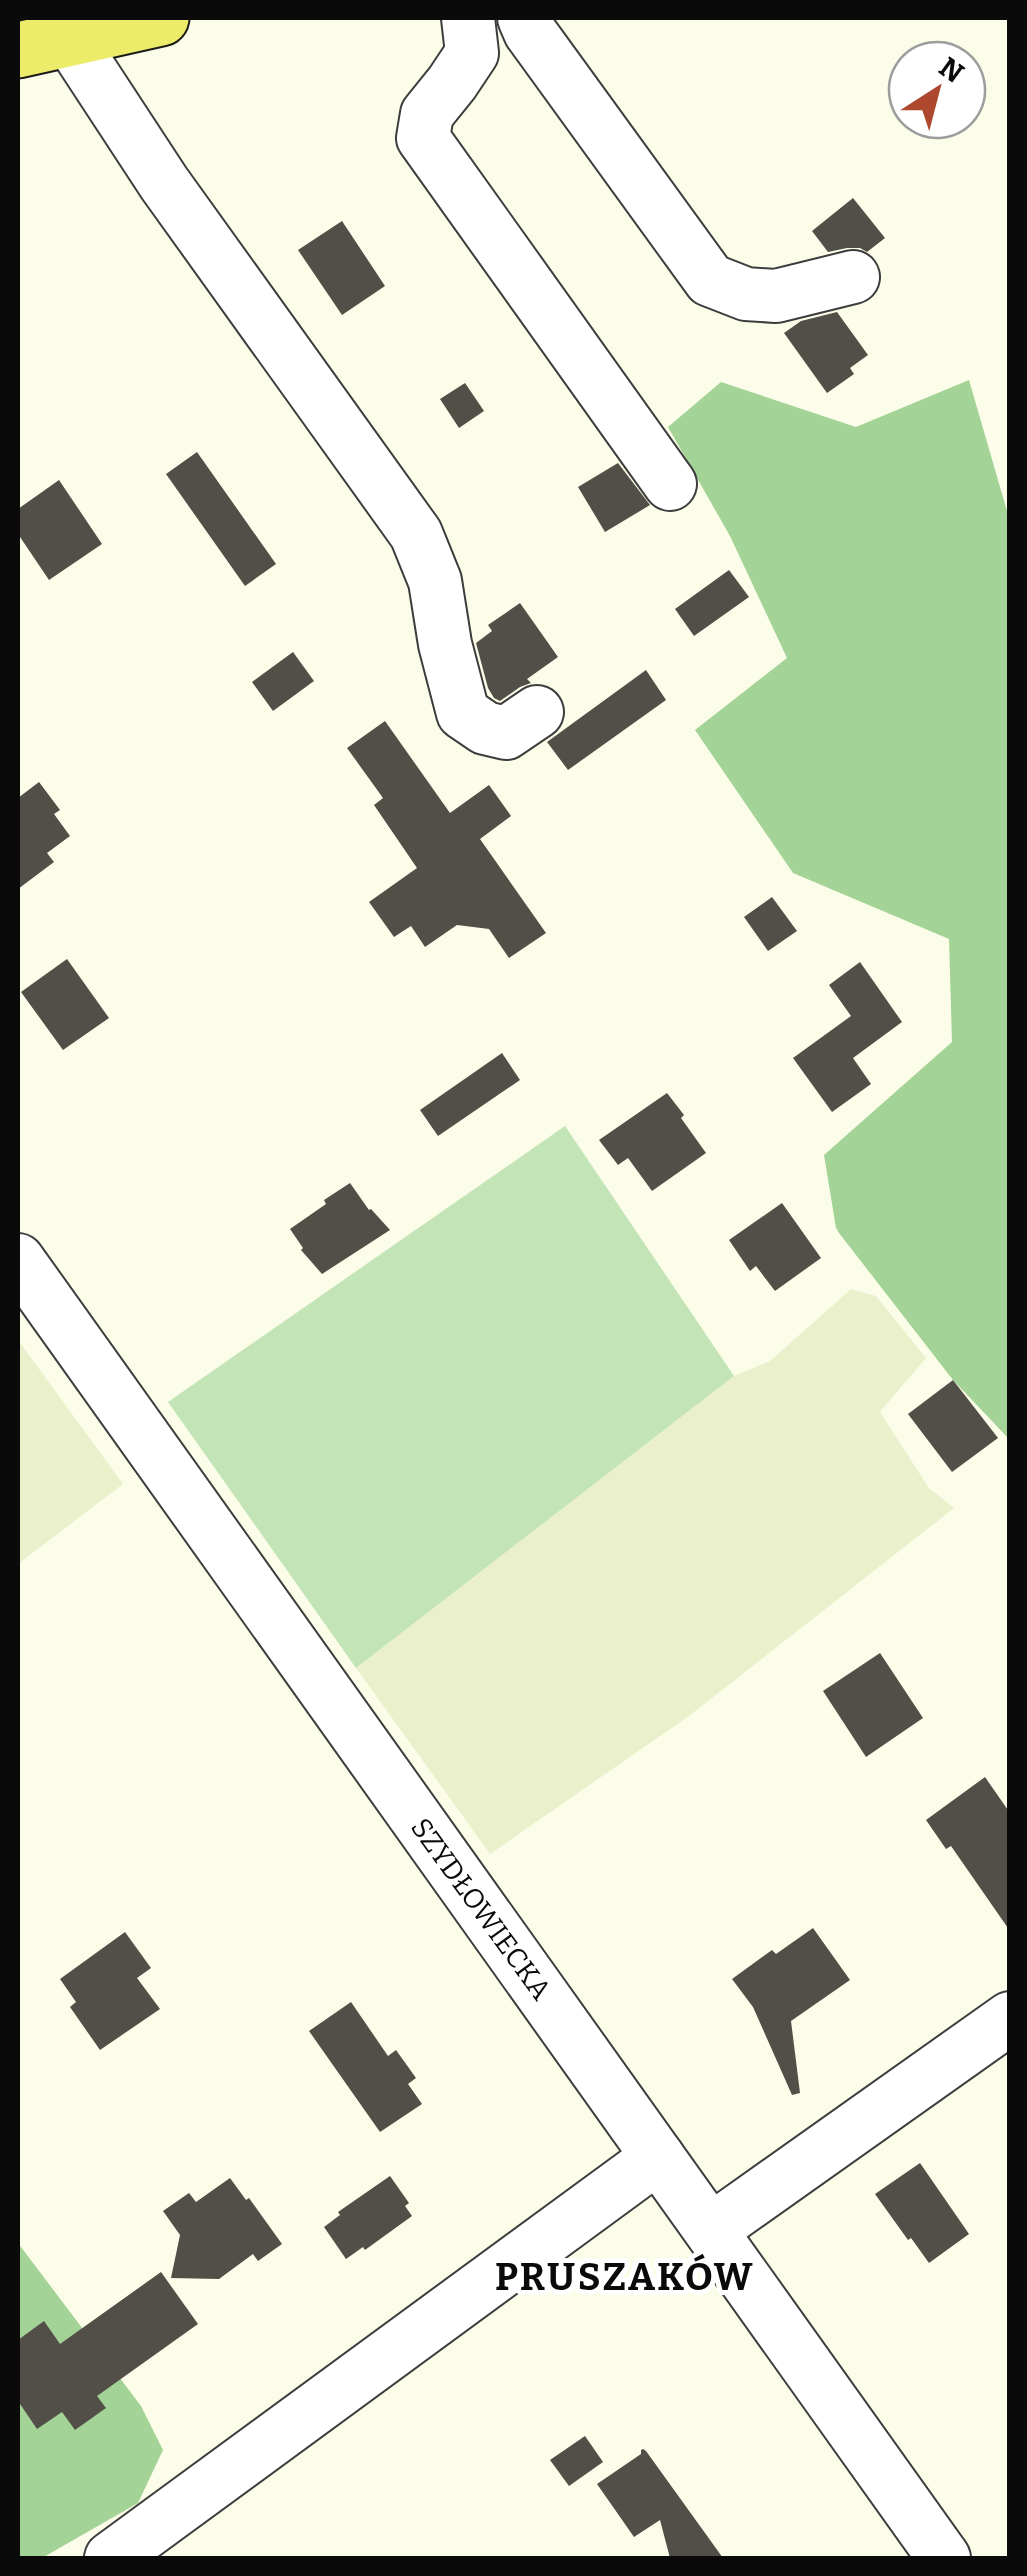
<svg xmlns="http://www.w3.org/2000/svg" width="1027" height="2576" viewBox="0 0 1027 2576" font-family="Bitter,serif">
  <rect width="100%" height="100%" fill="#fcfde9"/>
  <g fill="#ebf0cc">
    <path d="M851,1289L876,1296L926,1358L880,1412L929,1488L954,1508L689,1716L490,1854L356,1668L734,1376L770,1361Z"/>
    <path d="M18,1340L123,1484L18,1564Z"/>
  </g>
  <path fill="#c3e4b6" d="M565,1126L734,1376L356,1668L168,1402Z"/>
  <g fill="#a4d397">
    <path d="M969,380L1007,511L1010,510L1009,1439L953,1380L839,1233L836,1228L824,1155L952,1042L949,939L793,873L695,730L787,658L730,536L668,427L721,382L856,427Z"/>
    <path d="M18,2243L141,2406L163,2450L138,2503L42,2558H18Z"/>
  </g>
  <g fill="#524e48">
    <path d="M853,198L885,238L867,252L860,248H847L828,252L812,231Z"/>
    <path d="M342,221L385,286L342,315L298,250Z"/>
    <path d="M837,312L868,355L850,368L854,374L827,393L784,333L801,321Z"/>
    <path d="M465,383L484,411L459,428L440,399Z"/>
    <path d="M197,452L276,564L245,586L166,474Z"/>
    <path d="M618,463L650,505L605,532L578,487Z"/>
    <path d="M59,480L102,544L49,580L18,534V509Z"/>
    <path d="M729,570L749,597L694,636L675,609Z"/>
    <path d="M520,603L558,657L527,679L531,683L520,687L500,701L494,698L488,688L476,643L492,631L488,625Z"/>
    <path d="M293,652L314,681L273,711L252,682Z"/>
    <path d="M646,670L666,700L568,770L547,742Z"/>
    <path d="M385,721L450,813L489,785L511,816L480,839L546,933L509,958L489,929L457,925L425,947L411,926L394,937L369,902L417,868L374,805L383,798L347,748Z"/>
    <path d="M39,782L60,810L54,814L70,836L47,853L54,862L18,889V798Z"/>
    <path d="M772,897L797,931L768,951L744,917Z"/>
    <path d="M67,959L109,1018L63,1050L21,992Z"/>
    <path d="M860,962L902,1022L853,1058L871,1084L832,1112L793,1058L851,1016L829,985Z"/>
    <path d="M502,1053L520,1080L438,1136L420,1110Z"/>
    <path d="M667,1093L684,1115L681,1118L706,1153L652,1191L628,1158L618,1165L599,1140Z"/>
    <path d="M350,1183L369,1210L371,1209L390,1230L322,1274L301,1250L303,1248L290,1229L326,1204L324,1200Z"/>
    <path d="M782,1203L821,1258L775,1291L756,1266L750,1271L729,1240Z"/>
    <path d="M953,1380L998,1438L952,1472L908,1414Z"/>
    <path d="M880,1653L923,1718L866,1757L823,1691Z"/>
    <path d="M985,1777L1010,1813V1931L951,1846L946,1849L926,1820Z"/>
    <path d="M813,1928L850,1980L791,2021L800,2093L792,2095L753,2007L732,1979L772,1950L776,1954Z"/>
    <path d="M125,1932L151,1968L137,1978L160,2009L100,2050L70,2007L76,2002L60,1979Z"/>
    <path d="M351,2002L388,2056L396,2050L416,2078L408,2084L422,2104L380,2132L309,2031Z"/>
    <path d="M920,2163L969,2234L929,2263L911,2238L908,2240L875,2194Z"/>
    <path d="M390,2176L409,2203L405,2206L412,2216L365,2250L363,2247L346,2259L324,2227L340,2215L338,2212Z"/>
    <path d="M230,2178L246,2200L249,2198L282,2244L258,2261L253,2254L219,2279L171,2278L180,2235L163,2211L189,2193L196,2202Z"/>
    <path d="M161,2272L198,2324L97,2396L106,2408L75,2430L62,2412L37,2429L18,2401V2340L44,2321L60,2344Z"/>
    <path d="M585,2436L603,2462L569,2486L550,2460Z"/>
    <path d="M643,2449L646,2451L723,2558H670L660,2520L634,2537L597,2484L641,2454V2450Z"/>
  </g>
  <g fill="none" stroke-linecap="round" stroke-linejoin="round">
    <g stroke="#3d3d3d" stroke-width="56">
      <g id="minor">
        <path d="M468,18L472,53L452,83L427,114L423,138L670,484"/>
        <path d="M524,18L530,32L710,280L746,294L776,296L853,277"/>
        <path d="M69,38L164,183L416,534L435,581L445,644L463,713L485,728L506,733L537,712"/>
        <path d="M18,1260L944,2558"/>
        <path d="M711,2230L1010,2018"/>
        <path d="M111,2558L658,2157"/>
      </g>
    </g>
    <g stroke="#1b1b1b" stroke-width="59">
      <path id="major" d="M18,50L161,18"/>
    </g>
    <use href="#minor" stroke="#fff" stroke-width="52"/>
    <use href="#major" stroke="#edec6a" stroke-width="55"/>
  </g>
  <g text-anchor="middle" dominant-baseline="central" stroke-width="10" stroke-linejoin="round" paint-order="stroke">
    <g font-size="28" fill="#0a0a0a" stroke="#fff">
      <text transform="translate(481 1909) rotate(54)">SZYDŁOWIECKA</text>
    </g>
    <g font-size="38" font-weight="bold" letter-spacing="2.5" fill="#0a0a0a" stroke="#fff">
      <text x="625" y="2277">PRUSZAKÓW</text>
    </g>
  </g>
  <rect width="1027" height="2576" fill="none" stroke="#0a0a0a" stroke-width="40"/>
  <g transform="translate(937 90) rotate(36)"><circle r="48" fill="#ffffff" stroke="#9d9d9d" stroke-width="2.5"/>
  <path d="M0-8L18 38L0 25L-18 38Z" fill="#ad482f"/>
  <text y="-15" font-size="28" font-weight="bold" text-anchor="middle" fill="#0a0a0a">N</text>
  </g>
</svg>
